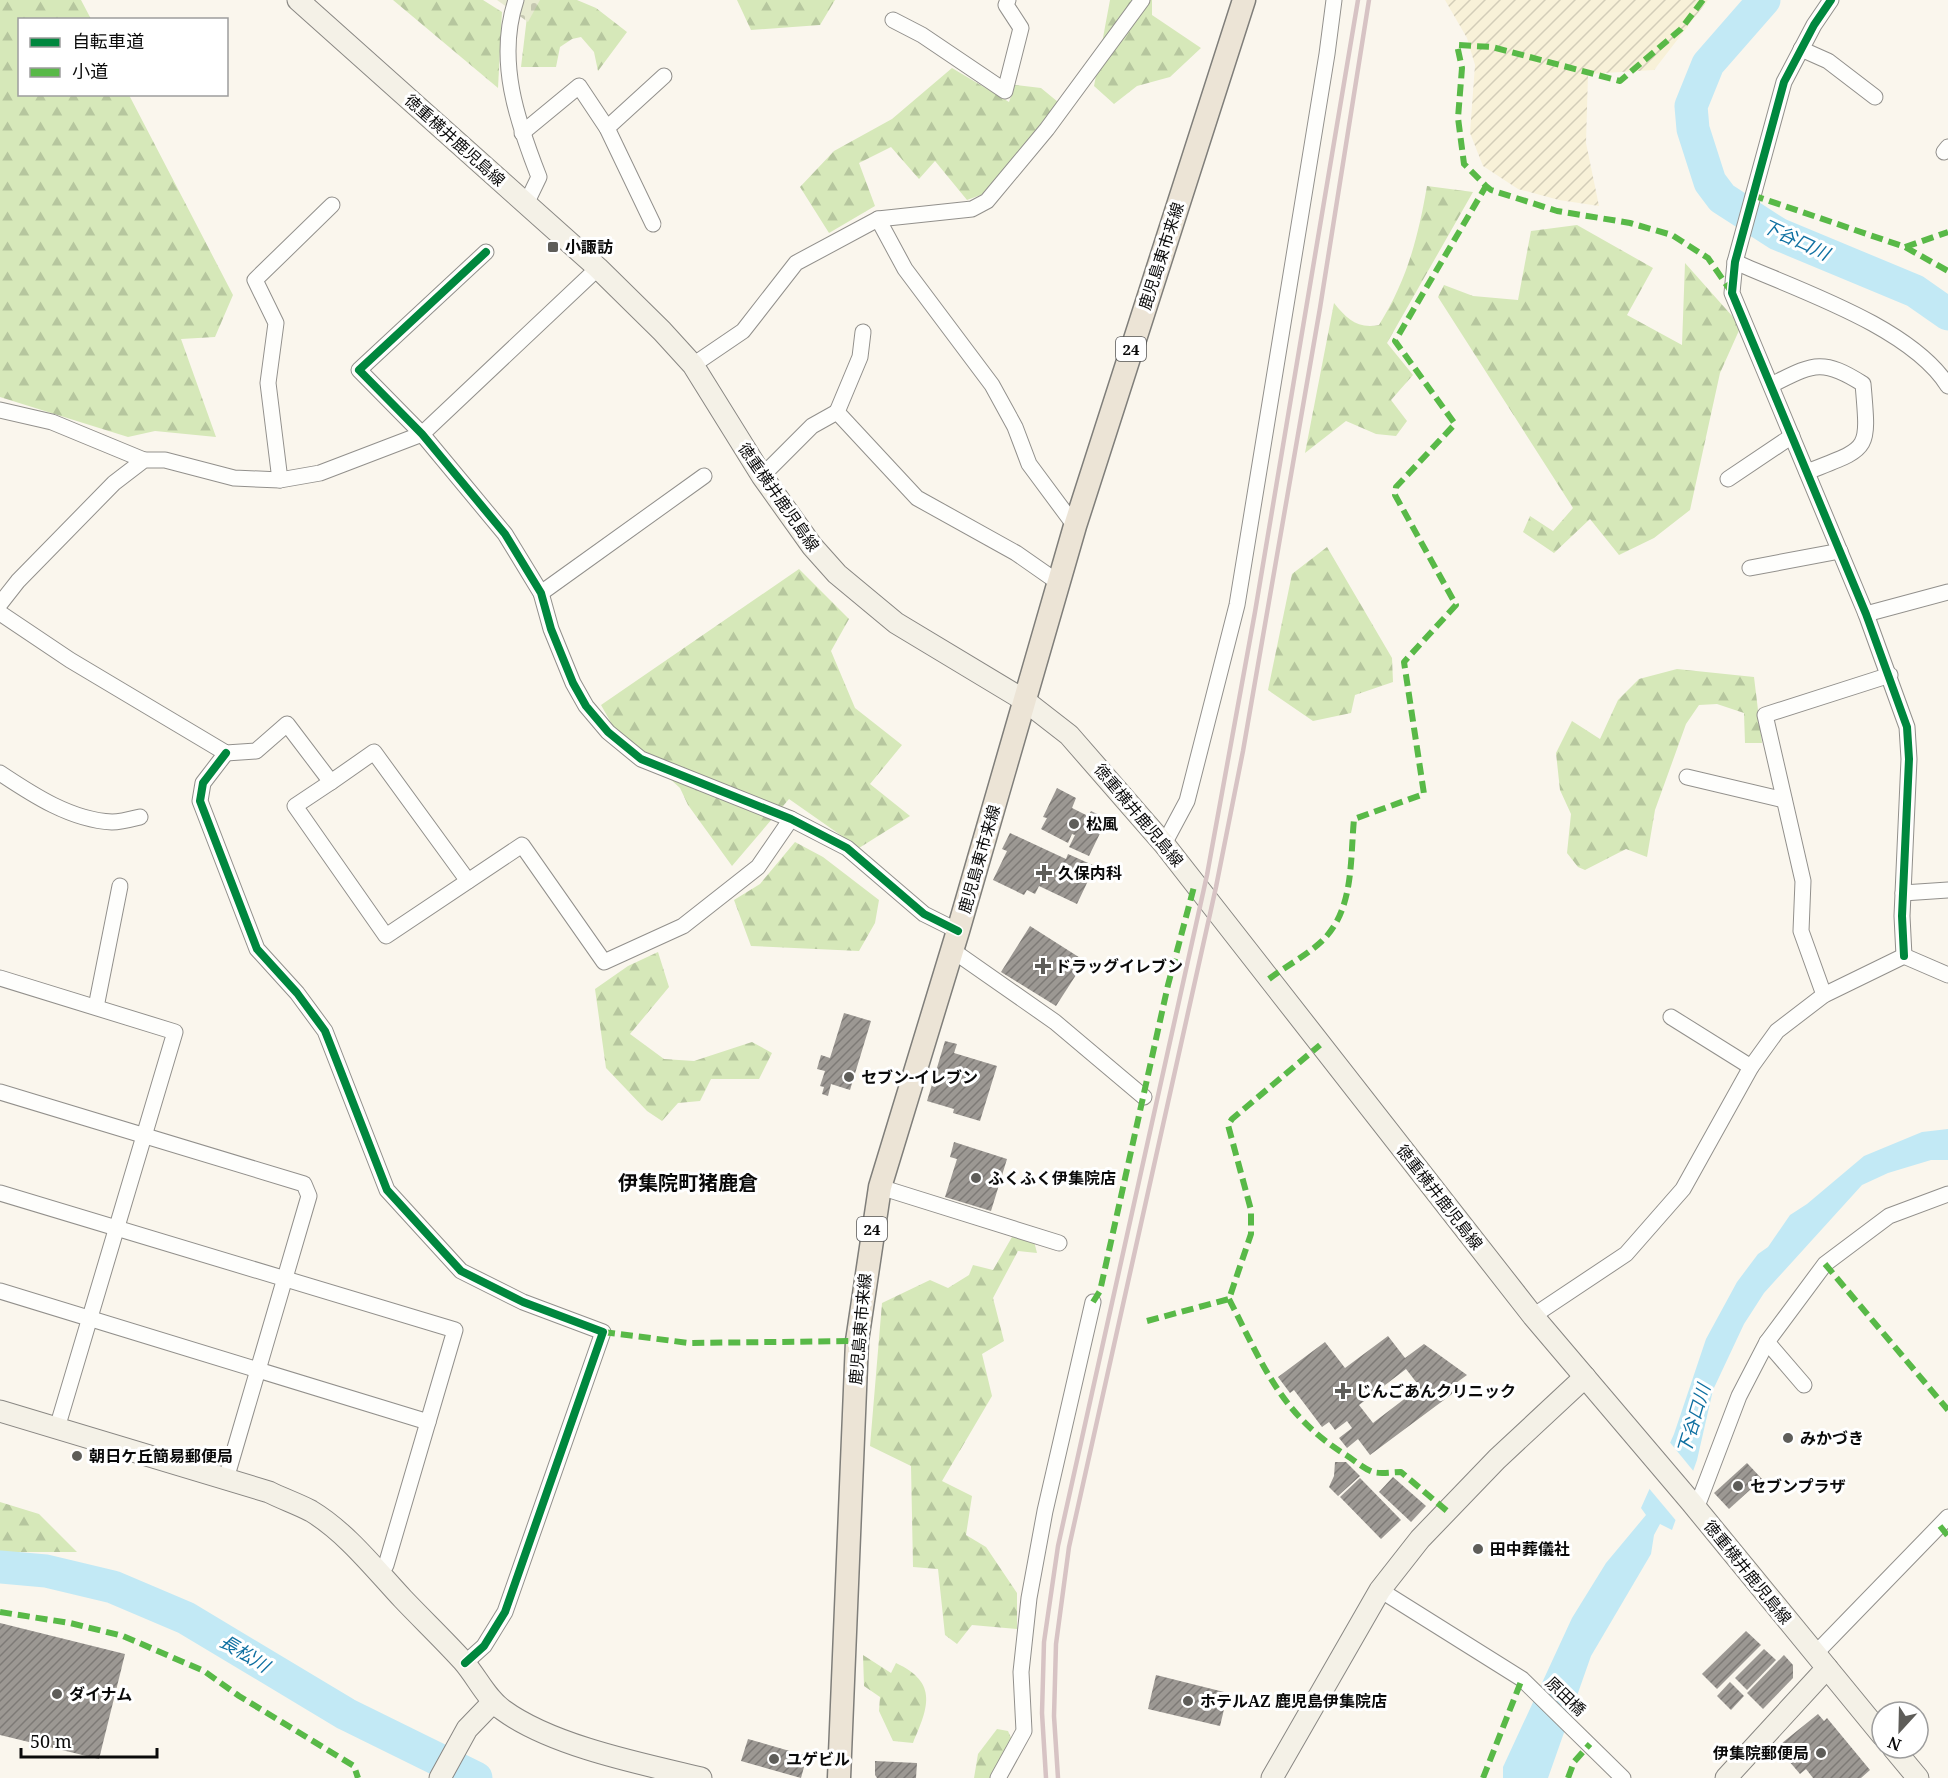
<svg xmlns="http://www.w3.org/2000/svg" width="1948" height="1778" viewBox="0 0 1948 1778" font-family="'Noto Serif','Noto Sans JP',serif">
  <defs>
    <pattern id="farmland-furrows" width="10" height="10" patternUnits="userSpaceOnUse" patternTransform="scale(1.5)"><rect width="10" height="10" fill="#f8f1d8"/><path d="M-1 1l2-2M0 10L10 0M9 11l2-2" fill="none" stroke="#d3cdb8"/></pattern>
    <pattern id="forest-firs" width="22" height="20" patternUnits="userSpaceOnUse" patternTransform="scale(1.5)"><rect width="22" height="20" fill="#d6e8b9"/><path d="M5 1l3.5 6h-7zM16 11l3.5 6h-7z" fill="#b6c69e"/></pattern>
    <pattern id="cemetery-stones" width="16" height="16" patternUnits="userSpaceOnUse" patternTransform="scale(1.5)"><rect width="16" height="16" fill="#e7ead0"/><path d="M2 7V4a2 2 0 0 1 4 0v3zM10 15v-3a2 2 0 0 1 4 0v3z" fill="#c5c7b1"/></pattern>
    <pattern id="building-hatch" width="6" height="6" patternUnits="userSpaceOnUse" patternTransform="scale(1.5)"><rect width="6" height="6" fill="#9c9893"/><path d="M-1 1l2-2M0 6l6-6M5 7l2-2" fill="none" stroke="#7d7a76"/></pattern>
  </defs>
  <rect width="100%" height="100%" fill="#faf6ed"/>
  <path fill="url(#farmland-furrows)" d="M1445,0H1708L1654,70L1588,74L1586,143L1599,206L1559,200L1518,189L1483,166L1470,133L1475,65L1467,38Z"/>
  <g fill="url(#forest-firs)">
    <path d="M0,0H81L91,19L20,20V94L129,95L233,295L215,337L181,339L216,437L155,431L128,437L0,397Z"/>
    <path d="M393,0H483L502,12L498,88Z"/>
    <path d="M529,0H577L596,8L627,32L598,71L594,52L581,37L572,39L560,47L556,67H521Z"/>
    <path d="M737,0H835L820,25L751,30Z"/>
    <path d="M1110,0H1152V15L1201,48L1170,77L1137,86L1114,104L1094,86Z"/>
    <path d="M952,68L1009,102L1015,85L1041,88L1058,102L986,193L967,200L935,161L919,179L891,147L859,163L875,206L829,233L800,187L834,151L892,119Z"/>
    <path d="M1427,186L1473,192L1387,343L1413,375L1391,400L1407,421L1396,436L1376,434L1346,421L1305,453L1334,303C1347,319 1357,329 1379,325C1407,280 1418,238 1427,186Z"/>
    <path d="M1577,225L1653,268L1627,315L1682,345L1685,263L1741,326L1720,373L1690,510L1654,538L1619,555L1590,519L1554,553L1523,532L1530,516L1553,531L1573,508L1438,297L1444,285L1473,296L1518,300L1531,231Z"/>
    <path d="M1327,547L1392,658L1393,682L1355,695L1351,713L1313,721L1268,690L1292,574Z"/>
    <path d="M799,569L849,619L831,651L855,708L902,745L870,784L910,816L859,848L789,799L732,866L688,805L680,788L614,728L601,705Z"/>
    <path d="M1677,669L1754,677L1762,743H1745L1744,713L1717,704L1699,705L1686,724L1655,810L1647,857L1626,849L1585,870L1578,867L1567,853L1571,814L1560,790L1556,753L1572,721L1600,739L1618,700L1639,679Z"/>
    <path d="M795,842L823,857L879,900L875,923L859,951L751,946L734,900L760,884Z"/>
    <path d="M658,952L669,987L630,1034L664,1059L694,1061L752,1042L772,1053L759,1079H711L700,1101L678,1103L662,1121L647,1111L606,1068L595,989L628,966Z"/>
    <path d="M1012,1237L1034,1241L1037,1253L1018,1251L993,1298L1004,1341L982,1354L992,1396L942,1481L972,1496L966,1535L986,1547L1017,1593V1629L972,1625L957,1644L945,1635L938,1569L913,1567L911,1466L870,1446L882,1303L930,1280L948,1288L969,1275L973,1265L993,1270Z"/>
    <path d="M0,1502L39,1514L77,1552H0Z"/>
    <path d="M863,1655L891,1673L896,1663C939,1683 928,1708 913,1743L893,1741L879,1711L880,1697L864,1686Z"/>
    <path d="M997,1729L1008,1731L1012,1740L990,1778H974L978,1754Z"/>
  </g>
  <path fill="url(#cemetery-stones)" d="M497,0H540L528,22Z"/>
  <path fill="#c2e9f5" d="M1948,1129V1160H1931L1888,1173L1862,1185L1764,1293L1744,1324L1713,1390L1697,1460L1672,1530L1660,1524L1654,1535L1651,1554L1591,1656L1548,1778H1503V1767L1572,1618L1606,1563L1646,1515L1641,1508L1674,1434L1706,1339L1737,1282L1758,1254L1768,1247L1790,1215L1807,1204L1864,1156L1922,1132Z"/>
  <path fill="#faf6ed" d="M1668,1440L1695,1473L1678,1523L1647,1486Z"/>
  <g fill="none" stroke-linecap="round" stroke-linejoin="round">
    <g stroke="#c2e9f5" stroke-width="33">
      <path d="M1764,0L1708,64L1691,106L1693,129L1710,182L1722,198L1778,234L1915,291L1948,314"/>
      <path d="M0,1567L46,1571L113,1587L186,1618L346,1714L476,1778"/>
    </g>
  </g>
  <g fill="url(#building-hatch)" fill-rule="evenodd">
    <path d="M1057,788L1076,798L1072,808L1088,816L1091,811L1107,819L1089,856L1069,847L1075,835L1072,834L1068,843L1041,829L1047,818L1043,817Z"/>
    <path d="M1010,833L1066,859L1068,854L1095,866L1077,904L1039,886L1035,894L1027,890L1024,895L993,880L1007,851L1002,849Z"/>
    <path d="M1030,926L1085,961L1056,1006L1001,972Z"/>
    <path d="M844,1013L871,1021L850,1090L831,1084L828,1096L822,1094L824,1087L820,1086L825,1071L817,1069L821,1055L830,1058Z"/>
    <path d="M945,1041L957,1044L954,1053L997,1066L980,1121L953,1113L954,1109L927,1101Z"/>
    <path d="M954,1142L1007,1159L991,1211L945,1197L957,1159L950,1157Z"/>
    <path d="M1388,1336L1405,1358L1424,1344L1467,1375L1456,1383L1460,1388L1370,1455L1358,1439L1347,1448L1339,1438L1352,1428L1347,1421L1335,1430L1329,1422L1322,1427L1294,1390L1290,1393L1278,1377L1325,1342L1345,1368ZM1406,1369L1420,1387L1373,1423L1359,1405Z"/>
    <path d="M1335,1462H1346L1360,1476L1338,1496L1329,1487L1334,1476Z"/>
    <path d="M1747,1463L1762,1479L1729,1509L1714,1493Z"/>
    <path d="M1393,1477L1426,1506L1411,1522L1379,1492Z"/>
    <path d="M1360,1478L1401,1520L1381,1539L1340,1497Z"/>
    <path d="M0,1623L125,1654L99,1759L0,1735Z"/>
    <path d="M1746,1631L1761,1645L1717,1689L1702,1674Z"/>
    <path d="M1764,1649L1776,1660L1747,1690L1735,1678Z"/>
    <path d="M1784,1655L1793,1665V1678L1763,1709L1747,1693Z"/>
    <path d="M1156,1675L1228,1693L1220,1726L1148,1709Z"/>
    <path d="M1730,1682L1744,1696L1731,1710L1717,1696Z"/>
    <path d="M1818,1714L1824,1721L1827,1718L1870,1770L1861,1778H1813L1806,1769L1800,1774L1777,1747Z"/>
    <path d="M748,1739L807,1756L801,1778L741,1761Z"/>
    <path d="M875,1761L917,1763L916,1778H877L875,1775Z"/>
  </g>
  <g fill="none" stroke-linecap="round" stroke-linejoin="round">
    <g stroke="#92908c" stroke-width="17">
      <g id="street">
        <path d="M516,0C496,60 517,121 539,177L526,204"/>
        <path d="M1831,0L1814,25L1784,82L1735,262L1732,293L1866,614L1907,727L1909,759L1902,916L1904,956"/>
        <path d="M893,20L922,35L1005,91L1021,28L1006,5L1008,0"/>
        <path d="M1801,49L1828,61L1875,97"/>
        <path d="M607,128L664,76"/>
        <path d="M522,133L579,86L607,128L653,224"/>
        <path d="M1944,152L1948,147"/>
        <path d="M878,219L905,269L992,385L1015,427L1029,464L1075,526"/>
        <path d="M486,252L359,370L422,434L505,534L541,593L551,629L573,683L586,706L608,732L641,759L791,819L847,848L924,914L958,931"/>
        <path d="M1735,262C1798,290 1911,327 1948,386"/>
        <path d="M693,365L743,331L796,263L878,219L972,209L987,201L1047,129L1142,0"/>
        <path d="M1771,385C1812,365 1821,357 1863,384C1869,453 1870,447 1807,472"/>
        <path d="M0,410L52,422L144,460"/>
        <path d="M837,412L860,357L863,332"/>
        <path d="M762,476L812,426L837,412L917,498L1016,553L1059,583"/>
        <path d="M1728,479L1792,436"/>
        <path d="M280,480L268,383L276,323L255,280L332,205"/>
        <path d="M1750,568L1840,551"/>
        <path d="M541,593L704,476"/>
        <path d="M0,604L18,581L114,483L144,460H165L234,478L280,480L320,473L422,434L598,268"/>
        <path d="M0,613L70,660L226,753L256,751L287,724L331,782L374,752L468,881"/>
        <path d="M1866,614L1948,592"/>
        <path d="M226,753L203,783L200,801L257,949L297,993L325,1031L387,1190L461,1271L523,1302L603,1332L505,1612L484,1646L465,1663"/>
        <path d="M0,773C33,795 71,820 112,822C121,822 132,819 140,817"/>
        <path d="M1687,777L1784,800"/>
        <path d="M331,782L295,806L386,936L522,845L604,962L683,926L758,867L791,819"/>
        <path d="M1164,844L1187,801L1237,605L1327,54L1334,0"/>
        <path d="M1903,893L1948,890"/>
        <path d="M952,950L1055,1022L1144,1097"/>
        <path d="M1904,956L1948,975"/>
        <path d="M0,978L175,1032L57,1428"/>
        <path d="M1824,995L1801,931L1803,881L1765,715L1890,675"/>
        <path d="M96,1007L120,886"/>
        <path d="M1671,1017L1751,1067"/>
        <path d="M0,1092L304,1184L309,1196L226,1479"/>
        <path d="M880,1187L1059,1243"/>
        <path d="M0,1193L455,1330L386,1565L380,1574"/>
        <path d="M0,1291L428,1422"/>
        <path d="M1533,1316L1626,1254L1683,1189L1751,1067L1777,1031L1824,995L1904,956"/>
        <path d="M1767,1342L1804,1385"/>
        <path d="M1696,1509L1739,1396L1767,1342L1825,1264L1889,1216L1948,1194"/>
        <path d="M1380,1590L1522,1679L1623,1778"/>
        <path d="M1815,1654L1948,1517"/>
        <path d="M998,1778L1024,1731L1021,1672L1029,1598L1045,1511L1093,1302"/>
      </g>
    </g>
    <g stroke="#898783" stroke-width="23">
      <g id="secondary">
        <path d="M298,0L598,268L662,331L693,365L762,476L812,546L837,574L896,623L1024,700L1069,735L1164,844L1533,1316L1691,1502L1882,1735"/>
        <path d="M0,1411L269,1492C283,1499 298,1504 311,1511C346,1532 375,1569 403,1599C423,1620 444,1640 463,1661C477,1677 486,1698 503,1710C552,1746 642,1764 701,1778"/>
        <path d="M1893,1748L1918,1778"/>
        <path d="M440,1778L467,1729L493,1702"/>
        <path d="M1272,1778L1380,1590L1420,1539L1497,1459L1585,1377"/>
        <path d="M1726,1778L1827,1668"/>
      </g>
    </g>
    <g stroke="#7f7e7a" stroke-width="25">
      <path id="primary" d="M839,1778L857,1341L880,1187L958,931L1075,526L1244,0"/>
    </g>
    <use href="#street" stroke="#fefefc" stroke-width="15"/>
    <use href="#secondary" stroke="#f4f1e7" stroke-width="21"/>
    <use href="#primary" stroke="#ece4d6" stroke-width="22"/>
    <g stroke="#d7c3c4" stroke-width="4.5">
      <path d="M1046,1778L1042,1713L1044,1642L1058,1546L1207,875L1255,612L1358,0"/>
      <path d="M1058,1778L1054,1716L1056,1644L1069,1547L1216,887L1243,751L1320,308L1369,0"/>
    </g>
    <g stroke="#58b947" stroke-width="6" stroke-dasharray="12 6" stroke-linecap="butt">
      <path d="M1703,0L1681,29L1620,81L1492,47L1457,45L1462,68L1458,118L1464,164L1486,186L1491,190L1557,211L1630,223L1672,235L1708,258L1732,293"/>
      <path d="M1752,195L1905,247L1948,271"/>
      <path d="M1905,247L1948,232"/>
      <path d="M1269,979C1286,966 1306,956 1322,941C1354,910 1350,862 1354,819L1424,794L1404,662L1456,605L1395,495L1396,487L1455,424L1395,341L1486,186"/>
      <path d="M1825,1264L1948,1410"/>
      <path d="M1229,1299C1262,1363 1281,1415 1346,1455C1354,1460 1364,1469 1373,1472C1381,1474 1393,1472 1401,1472L1447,1511"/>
      <path d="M1093,1302L1100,1291L1168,985L1195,883"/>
      <path d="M1147,1321L1229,1299L1251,1234V1210L1228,1125L1232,1119L1320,1045"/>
      <path d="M603,1332L689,1343L857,1341"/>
      <path d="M1940,1526L1948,1536"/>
      <path d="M0,1612L70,1623L123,1636L204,1671L239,1696L354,1766L358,1778"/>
      <path d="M1483,1778L1522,1679"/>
      <path d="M1568,1778L1574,1762L1590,1744"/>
    </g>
    <g stroke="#fff" stroke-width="11">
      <g id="cycleway">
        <path d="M1831,0L1814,25L1784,82L1735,262L1732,293L1866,614L1907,727L1909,759L1902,916L1904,956"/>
        <path d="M486,252L359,370L422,434L505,534L541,593L551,629L573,683L586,706L608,732L641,759L791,819L847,848L924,914L958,931"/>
        <path d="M226,753L203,783L200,801L257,949L297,993L325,1031L387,1190L461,1271L523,1302L603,1332L505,1612L484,1646L465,1663"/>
      </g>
    </g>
    <use href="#cycleway" stroke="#00873e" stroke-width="8"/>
  </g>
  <g fill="#5e5d59" stroke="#fff" stroke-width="2">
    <rect x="547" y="241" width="12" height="12" rx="3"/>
    <circle cx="1074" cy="824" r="6"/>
    <path d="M1041 864h6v6h6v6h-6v6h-6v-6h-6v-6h6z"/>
    <path d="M1040 957h6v6h6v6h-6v6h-6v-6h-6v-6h6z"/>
    <circle cx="849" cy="1077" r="6"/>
    <circle cx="976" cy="1178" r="6"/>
    <path d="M1340 1382h6v6h6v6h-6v6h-6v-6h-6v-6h6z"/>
    <circle cx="1788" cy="1438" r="6"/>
    <circle cx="77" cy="1456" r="6"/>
    <circle cx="1738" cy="1486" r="6"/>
    <circle cx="1478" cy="1549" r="6"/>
    <circle cx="57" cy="1694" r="6"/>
    <circle cx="1188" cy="1701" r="6"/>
    <circle cx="1821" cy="1753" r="6"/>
    <circle cx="774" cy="1759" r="6"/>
  </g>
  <g text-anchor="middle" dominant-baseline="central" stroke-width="6" stroke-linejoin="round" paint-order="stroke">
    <g fill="#fff" stroke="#545454" stroke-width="1.5">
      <rect x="1116" y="337" width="30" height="24" rx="4.5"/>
      <rect x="857" y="1217" width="30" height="24" rx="4.5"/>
    </g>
    <g font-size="15" font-weight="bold" fill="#0a0a0a">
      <text x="1131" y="349">24</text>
      <text x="872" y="1229">24</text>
    </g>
    <g font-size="16" fill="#0a0a0a" stroke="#fff">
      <text transform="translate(455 140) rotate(42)">徳重横井鹿児島線</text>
      <text transform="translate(1161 256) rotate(-72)">鹿児島東市来線</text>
      <text transform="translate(779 497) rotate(55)">徳重横井鹿児島線</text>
      <text transform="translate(1139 815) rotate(50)">徳重横井鹿児島線</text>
      <text transform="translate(979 859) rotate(-74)">鹿児島東市来線</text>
      <text transform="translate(1440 1197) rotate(52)">徳重横井鹿児島線</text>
      <text transform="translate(860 1329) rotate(-85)">鹿児島東市来線</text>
      <text transform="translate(1748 1572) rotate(51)">徳重横井鹿児島線</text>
      <text transform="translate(1566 1696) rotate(44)">原田橋</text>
    </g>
    <g font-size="16" font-weight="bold" fill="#0a0a0a" stroke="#fff" text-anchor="start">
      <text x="565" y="247">小諏訪</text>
      <text x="1086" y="824">松風</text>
      <text x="1058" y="873">久保内科</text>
      <text x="1055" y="966">ドラッグイレブン</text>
      <text x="861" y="1077">セブン-イレブン</text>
      <text x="988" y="1178">ふくふく伊集院店</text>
      <text x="1356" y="1391">じんごあんクリニック</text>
      <text x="1800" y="1438">みかづき</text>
      <text x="89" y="1456">朝日ケ丘簡易郵便局</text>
      <text x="1750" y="1486">セブンプラザ</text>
      <text x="1490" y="1549">田中葬儀社</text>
      <text x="69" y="1694">ダイナム</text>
      <text x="1200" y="1701">ホテルAZ 鹿児島伊集院店</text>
      <text x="1809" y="1753" text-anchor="end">伊集院郵便局</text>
      <text x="786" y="1759">ユゲビル</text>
    </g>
    <g font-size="18" font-style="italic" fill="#0f70a1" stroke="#fff">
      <text transform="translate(1796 239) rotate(25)">下谷口川</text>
      <text transform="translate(1693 1419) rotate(-73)">下谷口川</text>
      <text transform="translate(245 1653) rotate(31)">長松川</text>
    </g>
    <g font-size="20" font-weight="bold" fill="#0a0a0a" stroke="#fff">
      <text x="688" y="1182">伊集院町猪鹿倉</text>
    </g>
  </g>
  <rect x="18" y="18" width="210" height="78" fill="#ffffff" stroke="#9d9d9d" stroke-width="1.5"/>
  <rect x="30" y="38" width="30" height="9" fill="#00873e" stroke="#9d9d9d" stroke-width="1.5"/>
  <text x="72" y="48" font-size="18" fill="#0a0a0a">自転車道</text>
  <rect x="30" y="68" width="30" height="9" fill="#58b947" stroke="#9d9d9d" stroke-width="1.5"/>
  <text x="72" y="78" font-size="18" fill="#0a0a0a">小道</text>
  <g transform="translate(1900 1730) rotate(202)"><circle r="28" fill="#ffffff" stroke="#9d9d9d" stroke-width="1.5"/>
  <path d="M0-4.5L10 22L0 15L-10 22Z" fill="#5e5d59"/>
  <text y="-9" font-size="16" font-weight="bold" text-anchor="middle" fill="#0a0a0a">N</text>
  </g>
  <path d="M21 1748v9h136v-9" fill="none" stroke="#0a0a0a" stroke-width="3"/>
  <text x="30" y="1748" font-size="18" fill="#0a0a0a" stroke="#ffffff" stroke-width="4.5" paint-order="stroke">50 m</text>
</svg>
